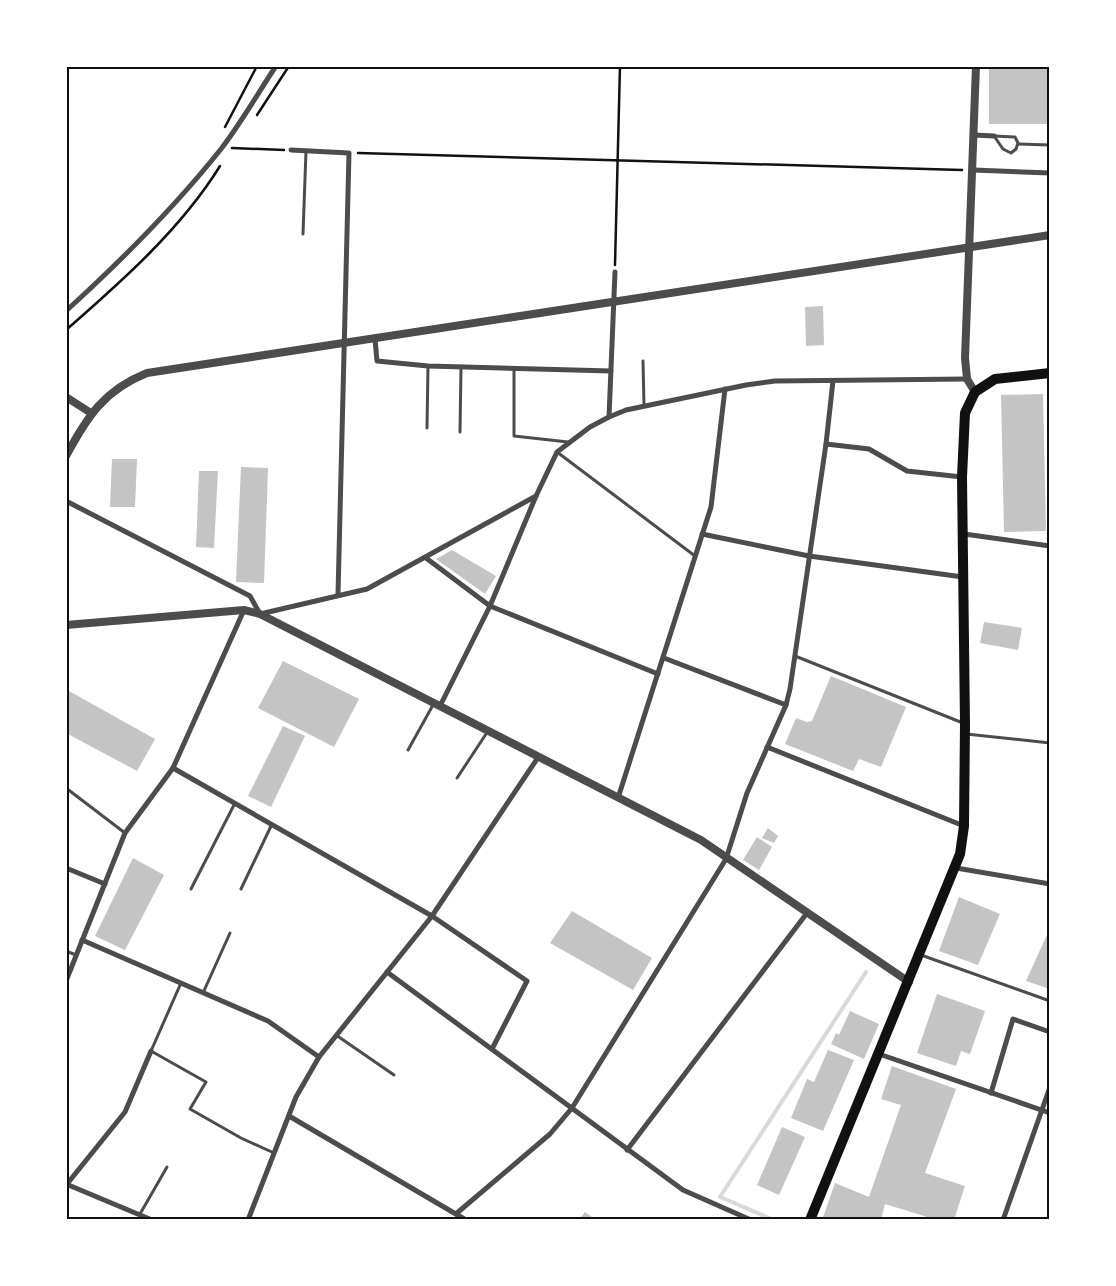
<svg xmlns="http://www.w3.org/2000/svg" width="1116" height="1286" viewBox="0 0 1116 1286" font-family="'PT Sans Narrow',sans-serif">
  <rect width="100%" height="100%" fill="#fff"/>
  <g fill="none" stroke-linecap="round" stroke-linejoin="round">
    <path stroke="#d9d9d9" stroke-width="4" d="M774,1220L720,1197L866,972"/>
  </g>
  <g fill="#c4c4c4">
    <rect x="989" y="66" width="61" height="58"/>
    <path d="M823,306L824,345L806,346L805,307Z"/>
    <path d="M1043,394L1046,531L1004,532L1001,395Z"/>
    <path d="M112,459H137L135,507H110Z"/>
    <path d="M241,467L268,468L264,583L236,582Z"/>
    <path d="M199,471H218L214,548L196,547Z"/>
    <path d="M452,550L496,576L485,594L436,559Z"/>
    <path d="M984,622L1022,628L1018,650L980,643Z"/>
    <path d="M283,661L359,699L334,747L258,708Z"/>
    <path d="M831,676L906,707L881,767L859,759L853,771L785,744L796,718L807,722L812,721Z"/>
    <path d="M69,691L155,739L137,771L66,733V696Z"/>
    <path d="M283,726L305,736L271,807L248,796Z"/>
    <path d="M768,828L778,836L774,843L762,838Z"/>
    <path d="M757,837L772,847L759,870L743,860Z"/>
    <path d="M133,858L164,875L125,950L95,936Z"/>
    <path d="M959,897L1000,914L978,965L939,951Z"/>
    <path d="M572,911L652,958L633,990L550,943Z"/>
    <path d="M1050,928V989L1026,981Z"/>
    <path d="M937,994L985,1011L970,1054L961,1051L956,1066L917,1053Z"/>
    <path d="M850,1011L879,1024L864,1059L831,1044L836,1033L839,1035Z"/>
    <path d="M828,1050L854,1060L823,1131L791,1118L807,1079L814,1082Z"/>
    <path d="M892,1066L956,1089L925,1173L965,1186L954,1220H937L885,1204L881,1220H822L835,1183L869,1197L901,1105L881,1099Z"/>
    <path d="M782,1127L805,1137L779,1195L757,1185Z"/>
    <path d="M585,1212L596,1220H579Z"/>
  </g>
  <g fill="none" stroke-linecap="round" stroke-linejoin="round">
    <g stroke="#111" stroke-width="2.5">
      <path d="M257,115L289,66"/>
      <path d="M225,127L257,66"/>
      <path d="M232,148L284,150"/>
      <path d="M358,153L962,170"/>
      <path d="M615,265L620,66"/>
      <path d="M66,330C122,281 181,229 220,166"/>
    </g>
    <g stroke="#4c4c4c" stroke-width="3">
      <path d="M994,136L1015,137L1018,143L1016,149L1011,153L1003,149Z"/>
      <path d="M1018,144L1050,145"/>
      <path d="M303,234L306,151"/>
      <path d="M643,361L644,406"/>
      <path d="M514,368V436L568,442"/>
      <path d="M427,428L428,366"/>
      <path d="M460,432L461,367"/>
      <path d="M557,452L695,556"/>
      <path d="M795,656L963,723"/>
      <path d="M966,734L1050,743"/>
      <path d="M408,750L433,705"/>
      <path d="M457,778L488,731"/>
      <path d="M66,788L125,833"/>
      <path d="M191,889L235,803"/>
      <path d="M241,889L272,824"/>
      <path d="M66,951L76,955"/>
      <path d="M921,955L1050,1001"/>
      <path d="M181,983L151,1051L206,1082L190,1109L241,1138L274,1153"/>
      <path d="M203,993L230,933"/>
      <path d="M336,1035L394,1075"/>
      <path d="M140,1214L167,1167"/>
    </g>
    <g stroke="#4c4c4c" stroke-width="5">
      <path d="M974,135L994,136"/>
      <path d="M291,150L349,153L338,594"/>
      <path d="M973,170L1050,173"/>
      <path d="M66,311C122,260 174,208 221,149C241,123 258,93 276,66"/>
      <path d="M375,339L377,361L428,366L611,371"/>
      <path d="M609,417L615,272"/>
      <path d="M826,444L869,449L907,471L962,477"/>
      <path d="M66,501L250,596L260,614L367,589L536,496L557,452L590,427L609,417L626,410L746,385L775,381L967,379"/>
      <path d="M702,534L809,556L963,577"/>
      <path d="M964,534L1050,546"/>
      <path d="M426,558L490,606L658,674"/>
      <path d="M664,658L786,705"/>
      <path d="M440,706L490,606L536,496"/>
      <path d="M767,747L964,826"/>
      <path d="M173,768L432,916L527,981L492,1049"/>
      <path d="M618,798L711,507L725,389"/>
      <path d="M66,868L105,884"/>
      <path d="M956,868L1050,884"/>
      <path d="M82,940L268,1021L319,1057"/>
      <path d="M387,972L683,1190L751,1220"/>
      <path d="M66,981L125,833L173,768L244,610"/>
      <path d="M879,1054L1050,1113"/>
      <path d="M991,1093L1013,1019L1050,1032"/>
      <path d="M289,1116L466,1220"/>
      <path d="M627,1150L807,913"/>
      <path d="M66,1184L152,1220"/>
      <path d="M67,1184L125,1112L151,1051"/>
      <path d="M457,1213L550,1134L572,1108L726,859L747,793L786,705L790,689L826,444L833,381"/>
      <path d="M248,1220L296,1097L319,1057L432,916L539,756"/>
      <path d="M1003,1220L1050,1087"/>
    </g>
    <g stroke="#4c4c4c" stroke-width="8">
      <path d="M975,392L967,379L965,358L976,66"/>
      <path d="M66,397L91,413"/>
      <path d="M66,456C87,417 104,390 147,373L1050,235"/>
      <path d="M66,625L244,610L260,614L701,840L909,982"/>
    </g>
    <path stroke="#111" stroke-width="10" d="M810,1220L960,854L964,826L965,724L962,477L965,413L975,392L995,379L1050,373"/>
  </g>
  <rect width="1116" height="1286" fill="none" stroke="#ffffff" stroke-width="135"/>
  <rect x="68" y="68" width="980" height="1150" fill="none" stroke="#111" stroke-width="2"/>
</svg>
